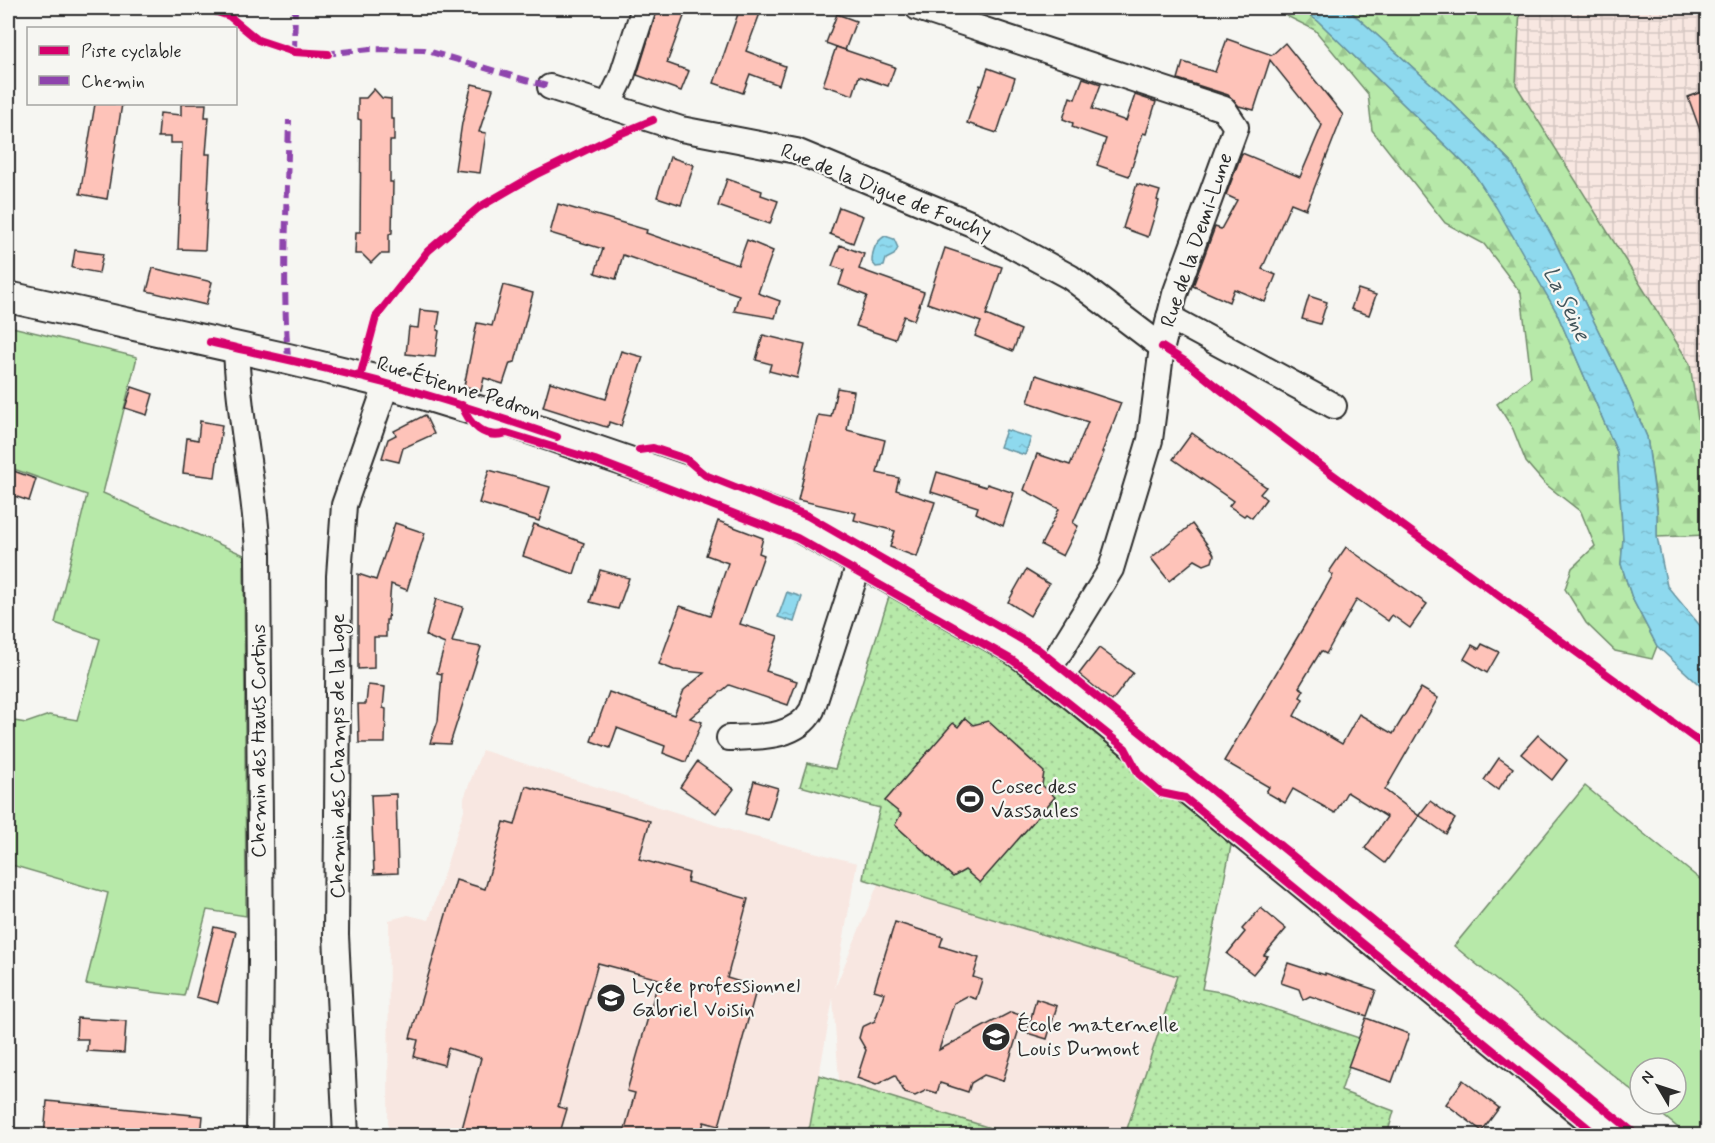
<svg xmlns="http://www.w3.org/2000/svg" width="1715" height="1143" viewBox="0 0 1715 1143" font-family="Mynerve,sans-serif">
  <defs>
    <pattern id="industrial-grid" width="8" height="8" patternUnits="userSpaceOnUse" patternTransform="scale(1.5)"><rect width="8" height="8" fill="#f8e7e1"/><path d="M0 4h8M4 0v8" fill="none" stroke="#d5c6c1"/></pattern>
    <pattern id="forest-firs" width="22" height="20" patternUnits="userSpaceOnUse" patternTransform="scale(1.5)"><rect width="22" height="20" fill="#b7e9a9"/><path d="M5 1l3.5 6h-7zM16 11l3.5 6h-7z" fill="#9ec892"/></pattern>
    <pattern id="park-dots" width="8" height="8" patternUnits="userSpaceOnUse" patternTransform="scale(1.5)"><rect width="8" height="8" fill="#b7e9a9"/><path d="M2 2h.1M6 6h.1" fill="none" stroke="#9ec892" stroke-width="1.8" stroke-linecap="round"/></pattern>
    <pattern id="water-ripples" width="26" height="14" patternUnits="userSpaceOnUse" patternTransform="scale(1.5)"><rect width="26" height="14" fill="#8ed9ee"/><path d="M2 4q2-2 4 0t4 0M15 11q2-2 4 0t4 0" fill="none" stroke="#7bbacc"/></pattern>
  </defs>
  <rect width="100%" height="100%" fill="#f6f6f2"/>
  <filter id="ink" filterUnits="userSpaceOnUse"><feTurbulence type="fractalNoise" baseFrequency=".0167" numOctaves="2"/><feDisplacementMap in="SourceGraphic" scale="12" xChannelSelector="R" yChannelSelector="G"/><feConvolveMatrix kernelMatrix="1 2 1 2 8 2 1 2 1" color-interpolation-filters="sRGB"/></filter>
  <g filter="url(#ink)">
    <path fill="#f8e7e1" d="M482,750L743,834L857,863L835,988L878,884L1177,976L1125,1135H1013L839,1081L833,998L810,1126L804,1135L388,1136L389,920L408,915L429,920L464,810V798Z"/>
    <path fill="url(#industrial-grid)" d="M1520,8H1707V483L1690,364L1516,85Z"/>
    <g fill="url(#forest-firs)" stroke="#718a6a" stroke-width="1.5">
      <path d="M1271,8H1299L1318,21L1473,172L1500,212L1556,311L1617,452L1623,539L1621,564L1632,598L1657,646L1652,659L1615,651L1586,623L1565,589L1572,568L1595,546L1581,512L1544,483L1526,462L1513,429L1497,404L1531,377L1521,293L1484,244L1445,223L1372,130L1368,94L1315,30Z"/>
      <path d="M1347,8H1520L1516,85L1690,364L1707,483V535L1657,537V506L1647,437L1621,377L1554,240L1511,162L1449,100Z"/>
    </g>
    <g fill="url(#park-dots)" stroke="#718a6a" stroke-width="1.5">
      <path d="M891,590L1068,692L1234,831L1202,989L1226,993L1359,1038L1341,1091L1394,1111L1387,1135H1125L1177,976L863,879L866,861L880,808L800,786L807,763L835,769Z"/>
      <path d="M819,1075L839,1081L1013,1135H804L810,1126Z"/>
    </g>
    <g fill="#b7e9a9" stroke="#718a6a" stroke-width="1.5">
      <path d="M8,326L137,357L103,493L244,555L246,916L207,910L184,996L86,984L108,893L8,864V720L26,723L49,715L77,720L100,639L55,623L87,495L8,467Z"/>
      <path d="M1585,786L1707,885V1135H1687L1649,1104H1676V1068H1640V1097L1454,946Z"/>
    </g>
    <g fill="url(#water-ripples)" stroke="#6693a0" stroke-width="1.5">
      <path d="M1299,8H1347L1449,100L1511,162L1554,240L1621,377L1647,437L1657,510V537L1667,586L1702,628L1707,633V692L1657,646L1632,598L1621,564L1623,539L1617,452L1556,311L1496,207L1473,172L1318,21Z"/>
      <path d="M885,236L894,239L898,248L894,255L886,259L884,266L876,267L872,262C872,251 875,242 885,236Z"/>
      <path d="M1006,430L1031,438L1025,455L1000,447Z"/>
      <path d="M787,592L802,597L794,622L778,617Z"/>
    </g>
    <g fill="#fec3b9" stroke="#2b2b2b" stroke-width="1.5">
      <path d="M658,8H687L667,63L689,71L681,91L637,75Z"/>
      <path d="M740,8H762L746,51L785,66L779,85L750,74L743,93L714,83Z"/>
      <path d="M837,14L856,21L845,50L826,43Z"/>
      <path d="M1227,39L1272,55L1285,43L1343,115L1306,209L1291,203L1262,269L1276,275L1265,302L1234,289L1229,302L1193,286L1215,227L1221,229L1237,200L1226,195L1242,153L1300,177L1322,125L1270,60L1254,110L1239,106L1228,95L1178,79L1183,62L1215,72Z"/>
      <path d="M836,47L895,67L888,86L859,76L853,95L823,85Z"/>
      <path d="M988,68L1015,78L997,133L967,123L980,85L982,86Z"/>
      <path d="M1083,78L1101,84L1092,109L1126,121L1135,95L1156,102L1146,134L1143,133L1129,176L1097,165L1106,139L1072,127L1073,123L1063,119L1070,97L1075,99Z"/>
      <path d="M472,84L493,89L479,132L486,133L480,173L455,170L462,123Z"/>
      <path d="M374,89L382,98L391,99V119H394V141H390V182H393L392,233L389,234V254H380L371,263L362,254H355L356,232H360L361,120L358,119V98H366Z"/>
      <path d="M1707,90V143L1705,144L1688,97Z"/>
      <path d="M95,104H122L107,199L80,194Z"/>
      <path d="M181,104H206L205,117H209L206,154H210L205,250L178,249L182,143H170V137H158L160,113L181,115Z"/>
      <path d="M670,157L694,165L681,205L657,197Z"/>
      <path d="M727,179L762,191L761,195L778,201L770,224L718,206Z"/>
      <path d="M1137,184L1160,191L1157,200L1159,201L1148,237L1123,228Z"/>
      <path d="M558,204L647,230L646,233L738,265L747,240L773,251L758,293L780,301L775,318L734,311L739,295L623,255L616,279L595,273L603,249L550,233Z"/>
      <path d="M839,207L863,216L853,243L830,234Z"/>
      <path d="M840,245L864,254L859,269L924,292L914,320L904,316L895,339L856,326L867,296L839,285L844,270L832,266Z"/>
      <path d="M945,248L1002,267L986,315L1021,330L1013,351L975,336L981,322L927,303Z"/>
      <path d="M75,250L103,254L99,273L72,268Z"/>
      <path d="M153,268L212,282L206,305L147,291Z"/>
      <path d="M503,285L533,293L515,362L510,363L503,384L484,378L481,391L464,386L477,323L492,326Z"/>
      <path d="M1358,289L1376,295L1369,315L1351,309Z"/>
      <path d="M1309,296L1327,302L1320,324L1302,319Z"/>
      <path d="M420,310L440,312L437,330L439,331L435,357L406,354L409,327L418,328Z"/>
      <path d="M763,335L805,345L797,378L769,371L771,364L756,360Z"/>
      <path d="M621,351L643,357L621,426L609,422L608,427L603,426L543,407L550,382L606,399Z"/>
      <path d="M1036,375L1121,403L1102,452H1104L1073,523L1078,526L1063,556L1041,545L1059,509L1024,490L1037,454L1070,465L1088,422L1028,402Z"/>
      <path d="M132,387L153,394L147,415L125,408Z"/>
      <path d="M837,388L854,391L847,430L885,440L877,473L899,478L896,490L935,502L917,557L890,547L895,531L854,520L856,513L798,500L818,415L831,417Z"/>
      <path d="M425,415L434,434L403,448L399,462L382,458L388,439L396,435L394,431Z"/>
      <path d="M200,421L222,425L215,477L183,473L187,438L198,440Z"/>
      <path d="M1192,433L1266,487L1260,494L1266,499L1252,518L1246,514L1244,516L1229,506L1233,501L1173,459Z"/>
      <path d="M8,469L36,479L29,501L8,494Z"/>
      <path d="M489,470L550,487L539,521L479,503Z"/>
      <path d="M937,472L986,487L987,484L1014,493L1003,526L976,513L978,507L931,492Z"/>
      <path d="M718,521L763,538L759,553L764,555L740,624L778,636L766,671L797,681L788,705L729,685L690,718L702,722L686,762L663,753L665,746L617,728L610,748L591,741L609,692L674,715L684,690L704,673L674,670L659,664L680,606L710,616L728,563L706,555Z"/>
      <path d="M395,523L425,533L407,590L391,584L388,620H386V637H374V668L358,669V574L376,580Z"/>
      <path d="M534,524L584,543L574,574L523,556Z"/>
      <path d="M1192,524L1212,551L1214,555L1212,562L1204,565L1195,560L1169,581L1151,558Z"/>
      <path d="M1346,547L1427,604L1410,628L1392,615L1388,621L1357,599L1326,654L1321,651L1299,687L1304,690L1300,697L1303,699L1294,716L1342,744L1359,714L1393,734L1421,688L1438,698L1385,790L1419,816L1385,863L1365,848L1387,817L1347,792L1335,813L1293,789L1285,803L1266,792L1269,787L1224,761L1307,621L1333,575L1329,572Z"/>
      <path d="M600,570L629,578L618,609L590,602Z"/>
      <path d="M1026,570L1049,584L1030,616L1008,602Z"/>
      <path d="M436,599L463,607L452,642L481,647L450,744L430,743L438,721L442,674L437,673L445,644L426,636Z"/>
      <path d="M1482,644L1499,652L1487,673L1464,659L1472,645L1479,649Z"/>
      <path d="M1099,648L1133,673L1112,701L1079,674Z"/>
      <path d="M368,685L385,687L383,708L386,709L385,743H359L358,704H366Z"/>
      <path d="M965,718L973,725L988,721L1044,772L1042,785L1055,797L980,883L965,870L953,877L895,825L901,814L885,801L953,723L958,727Z"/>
      <path d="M1538,735L1567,760L1552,780L1521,754Z"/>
      <path d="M1499,758L1513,768L1498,790L1484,780Z"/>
      <path d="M697,762L734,789L716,813L680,787Z"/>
      <path d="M754,781L778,788L768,820L745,814Z"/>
      <path d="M526,786L650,821L639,859L689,873L687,882L748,899L727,978L757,987L719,1126L704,1122L700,1136H623L635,1093L627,1091L659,979L598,963L558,1107L567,1109L559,1136H460L481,1058L448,1048L444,1065L414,1057L418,1040L410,1038L456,880L485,889L504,822L515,825Z"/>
      <path d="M396,794L398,873L374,874L371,795Z"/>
      <path d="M1430,801L1455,819L1446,834L1419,815Z"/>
      <path d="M1261,908L1286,929L1264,955L1268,956L1253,974L1227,954L1245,932L1242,929Z"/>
      <path d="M895,922L943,937L940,946L979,958L973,977L982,980L976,999L967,996L954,1003L939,1050L1011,1012L1023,1016L1003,1081L984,1075L971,1083L968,1092L940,1083L937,1093L927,1090L915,1096L905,1093L895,1075L876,1085L857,1078L866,1050L859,1038L862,1027L875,1021L884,993L874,990Z"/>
      <path d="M214,927L236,932L218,1003L196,997Z"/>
      <path d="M1288,963L1325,975V973L1376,990L1367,1016L1310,996L1303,1000L1299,989L1281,983Z"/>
      <path d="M1036,999L1057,1006L1047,1039L1027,1033Z"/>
      <path d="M77,1018L126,1021L124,1053L87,1051L88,1039H76Z"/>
      <path d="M1366,1018L1409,1034L1392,1082L1348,1067Z"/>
      <path d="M1463,1080L1499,1108L1482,1131L1446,1104Z"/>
      <path d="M47,1101L203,1116L201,1136H44Z"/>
    </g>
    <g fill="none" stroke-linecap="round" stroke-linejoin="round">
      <g stroke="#2b2b2b" stroke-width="28">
        <g id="minor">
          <path d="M918,8L1224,109L1236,127L1175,294L1162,347L1150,440L1111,569L1047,673"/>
          <path d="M550,87L681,129L796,151L972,224L1070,277L1162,347"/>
          <path d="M608,106L621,79L644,8"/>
          <path d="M1169,317L1334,406"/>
          <path d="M236,348C238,417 255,484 258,553L261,961L259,1136"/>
          <path d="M729,738C757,737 796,739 812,710L860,561"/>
          <path d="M346,1136L336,935L339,576L344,505L387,383"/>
        </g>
      </g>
      <g stroke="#2b2b2b" stroke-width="34">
        <path id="tertiary" d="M8,297L288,359L387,383L491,415L693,484L788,520L1013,648L1047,673L1612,1136"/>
      </g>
      <use href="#minor" stroke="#f6f6f2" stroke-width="24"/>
      <use href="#tertiary" stroke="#f6f6f2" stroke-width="30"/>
      <g stroke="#8e44ad" stroke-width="6" stroke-dasharray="12 6" stroke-linecap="butt">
        <path d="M294,52L295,8"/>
        <path d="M324,54L370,49L424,50L550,87"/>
        <path d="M288,359C282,280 287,200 289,120"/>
      </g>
      <g stroke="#f6f6f2" stroke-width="11">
        <g id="cycleway">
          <path d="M205,8L229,16L258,40L294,52L328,54"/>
          <path d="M210,342C269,356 329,368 388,384C445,399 501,418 557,437"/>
          <path d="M1162,347L1186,362L1217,387L1332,474L1708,748"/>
          <path d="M360,377L376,317L428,251L478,208L535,175L617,135L653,120"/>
          <path d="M462,405C469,425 485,440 507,433L595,460L797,538L1012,660L1035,676L1125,748L1139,774L1161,793L1185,798L1598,1136"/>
          <path d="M639,450L653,448L686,459L705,475L808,516L1038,649L1638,1136"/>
        </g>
      </g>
      <use href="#cycleway" stroke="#d6006c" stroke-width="8"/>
    </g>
  </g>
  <defs>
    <g id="stadium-disc" transform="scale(1.5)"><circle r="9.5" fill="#2b2b2b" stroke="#f6f6f2"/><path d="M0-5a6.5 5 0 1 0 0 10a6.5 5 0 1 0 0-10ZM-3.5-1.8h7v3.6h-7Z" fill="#fff"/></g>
    <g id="school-disc" transform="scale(1.5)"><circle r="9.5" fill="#2b2b2b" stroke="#f6f6f2"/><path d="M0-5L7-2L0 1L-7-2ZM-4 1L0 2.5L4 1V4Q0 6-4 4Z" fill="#fff"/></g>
  </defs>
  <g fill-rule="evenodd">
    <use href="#stadium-disc" x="970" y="799"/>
    <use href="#school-disc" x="611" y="998"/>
    <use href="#school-disc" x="996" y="1037"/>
  </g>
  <g text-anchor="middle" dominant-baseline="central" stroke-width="4.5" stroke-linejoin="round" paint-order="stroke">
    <g font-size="21" fill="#2b2b2b" stroke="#f6f6f2">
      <text transform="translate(886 192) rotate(22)">Rue de la Digue de Fouchy</text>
      <text transform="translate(1197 240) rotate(-71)">Rue de la Demi-Lune</text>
      <text transform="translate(459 388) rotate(17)">Rue Étienne Pedron</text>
      <text transform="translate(259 741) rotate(-90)">Chemin des Hauts Cortins</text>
      <text transform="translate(338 756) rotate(-90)">Chemin des Champs de la Loge</text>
    </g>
    <g font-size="21" fill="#2b2b2b" stroke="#f6f6f2" text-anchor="start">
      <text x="991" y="787">Cosec des<tspan x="991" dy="24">Vassaules</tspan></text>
      <text x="632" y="986">Lycée professionnel<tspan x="632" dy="24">Gabriel Voisin</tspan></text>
      <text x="1017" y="1025">École maternelle<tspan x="1017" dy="24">Louis Dumont</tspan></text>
    </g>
    <g font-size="22" font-style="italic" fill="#44565c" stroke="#f6f6f2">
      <text transform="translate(1566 304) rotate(64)">La Seine</text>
    </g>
  </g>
  <rect width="1715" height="1143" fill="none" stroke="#f6f6f2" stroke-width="30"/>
  <rect x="15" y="15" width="1685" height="1113" fill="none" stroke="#2b2b2b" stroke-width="2" filter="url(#ink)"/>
  <rect x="27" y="27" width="210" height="78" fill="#f6f6f2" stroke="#a5a5a2" stroke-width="1.5"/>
  <rect x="39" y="46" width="30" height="9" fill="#d6006c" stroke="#a5a5a2" stroke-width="1.5"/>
  <text x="81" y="57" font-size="18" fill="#2b2b2b">Piste cyclable</text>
  <rect x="39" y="76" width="30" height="9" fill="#8e44ad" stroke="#a5a5a2" stroke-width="1.5"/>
  <text x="81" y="87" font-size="18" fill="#2b2b2b">Chemin</text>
  <g transform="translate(1658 1086) rotate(309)"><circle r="28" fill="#f6f6f2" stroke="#a5a5a2" stroke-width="1.5"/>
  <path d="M0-4.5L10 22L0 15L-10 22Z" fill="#2b2b2b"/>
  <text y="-9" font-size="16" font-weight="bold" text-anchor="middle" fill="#2b2b2b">N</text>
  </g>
</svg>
